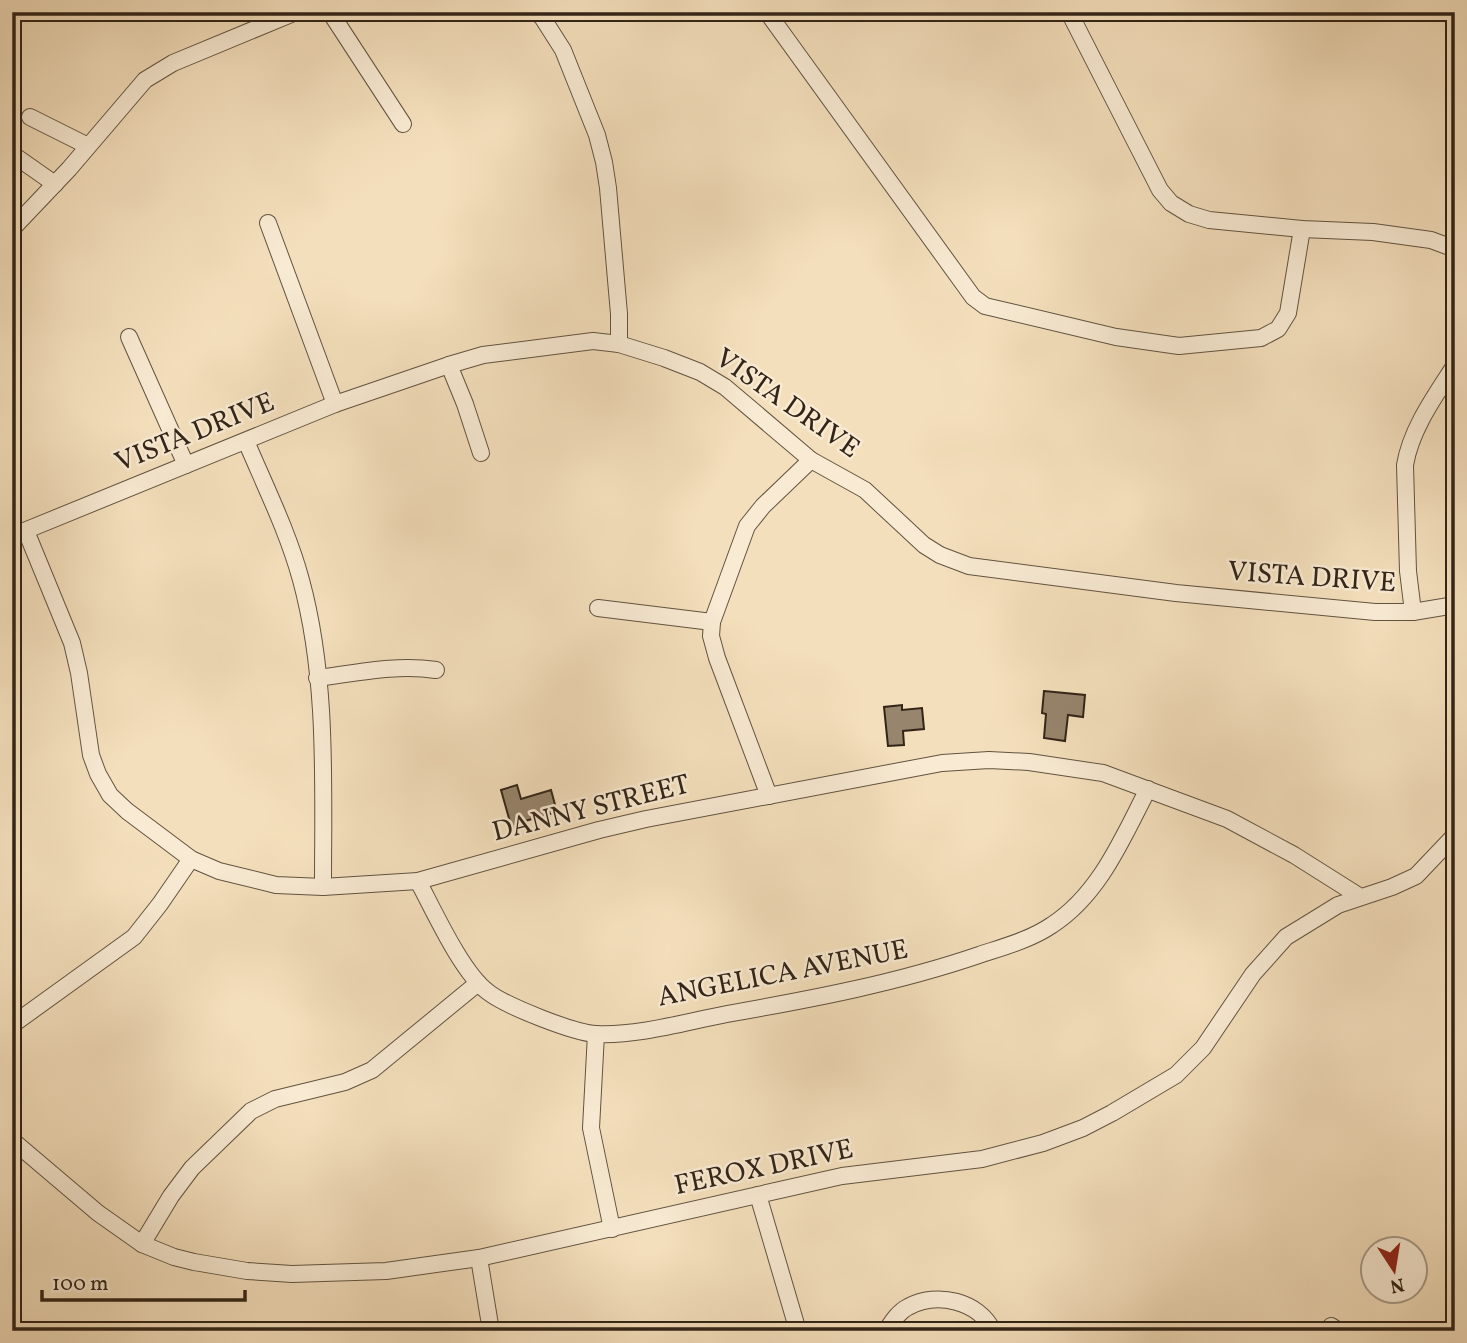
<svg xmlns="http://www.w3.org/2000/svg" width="1467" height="1343" viewBox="0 0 1467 1343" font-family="Vollkorn,serif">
  <rect width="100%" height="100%" fill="#f4dfbc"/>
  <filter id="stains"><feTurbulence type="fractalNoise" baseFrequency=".00286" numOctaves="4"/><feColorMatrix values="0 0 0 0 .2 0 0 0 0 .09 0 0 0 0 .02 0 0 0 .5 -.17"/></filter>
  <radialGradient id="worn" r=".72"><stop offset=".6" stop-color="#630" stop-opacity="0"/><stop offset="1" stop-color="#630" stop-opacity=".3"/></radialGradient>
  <g fill="#97856d" stroke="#322417" stroke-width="2">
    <path d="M1044,691L1085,695L1083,717L1068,715L1065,741L1044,738L1046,714L1042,713Z"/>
    <path d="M902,705V710L922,708L924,729L903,731L904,745L888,746L884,707Z"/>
    <path d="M517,785L521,799L551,790L557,812L525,821L526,825L512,829L501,790Z"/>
  </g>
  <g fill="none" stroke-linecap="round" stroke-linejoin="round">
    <g stroke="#625340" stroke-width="18">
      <g id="minor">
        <path d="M330,12L403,124"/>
        <path d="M535,12L542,17L563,50L597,135L604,162L608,188L619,314V344"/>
        <path d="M767,12L973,297L985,306L1116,337L1179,346L1261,338L1278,329L1288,313L1302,229"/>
        <path d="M1069,12L1160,190L1171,203L1189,214L1209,220L1302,229L1373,232L1431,240L1455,249"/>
        <path d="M30,117L88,146"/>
        <path d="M15,156L55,184"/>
        <path d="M268,223L335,404"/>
        <path d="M12,229L69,169L145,80L173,63L296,12"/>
        <path d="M129,337L186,465"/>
        <path d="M449,365L465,404L481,453"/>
        <path d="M246,441C265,486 288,532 301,580C328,679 323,785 323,887"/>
        <path d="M26,531L72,643L79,673L91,755L98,774L110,795L127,811L191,859L219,871L276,885L323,887L418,881L599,830L646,819L942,763L989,760L1029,762L1103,773L1227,819L1294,855L1359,896"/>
        <path d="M12,536L335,404L449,365L483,355L593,341L619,344L664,358L700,372L725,387L811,460L865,490L924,545L940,555L969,566L1176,593L1375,612H1413L1455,605"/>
        <path d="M598,608L712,622"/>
        <path d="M1413,612L1408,571L1405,465C1411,429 1435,396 1455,365"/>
        <path d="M317,678C357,673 396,664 436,670"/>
        <path d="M769,796L717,658L711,636L712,622L747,526L763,506L811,460"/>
        <path d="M418,881C434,911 462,973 488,992C506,1006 574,1033 596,1034C639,1036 685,1022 727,1014C812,999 897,983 979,955C1003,947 1030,940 1052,925C1100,894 1123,837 1148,789"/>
        <path d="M12,1025L134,937L160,904L191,859"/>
        <path d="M596,1034L591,1128L612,1229"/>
        <path d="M12,1140L98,1213L142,1244L174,1257L194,1262L247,1271L292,1274L386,1271L479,1258L842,1176L982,1159L1043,1143L1083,1128L1112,1113L1176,1075L1203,1048L1253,974L1286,937L1338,905L1392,887L1416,876L1455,835"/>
        <path d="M758,1195L798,1331"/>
        <path d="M142,1244L171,1196L192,1168L251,1111L275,1099L345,1082L372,1070L478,983"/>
        <path d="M479,1258L491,1331"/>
        <path d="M1331,1326L1339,1331"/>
        <path d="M886,1331C892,1322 898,1312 908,1307C937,1291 979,1301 993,1331"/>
      </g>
    </g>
    <use href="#minor" stroke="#f8ead3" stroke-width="16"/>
  </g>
  <g text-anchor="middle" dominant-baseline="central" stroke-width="5" stroke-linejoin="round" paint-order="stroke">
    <g font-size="28" fill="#322417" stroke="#f8ead3">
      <text transform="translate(787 404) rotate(35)">VISTA DRIVE</text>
      <text transform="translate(195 433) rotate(-22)">VISTA DRIVE</text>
      <text transform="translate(1312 578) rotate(4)">VISTA DRIVE</text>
      <text transform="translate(591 809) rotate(-14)">DANNY STREET</text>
      <text transform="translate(783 974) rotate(-11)">ANGELICA AVENUE</text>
      <text transform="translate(764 1168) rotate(-12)">FEROX DRIVE</text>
    </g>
  </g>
  <rect width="1467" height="1343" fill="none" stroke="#f4dfbc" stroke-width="42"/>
  <rect x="14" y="14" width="1439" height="1315" fill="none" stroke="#322417" stroke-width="3.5"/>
  <rect x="21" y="21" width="1425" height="1301" fill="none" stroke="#322417" stroke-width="2"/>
  <g transform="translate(1394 1270) rotate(168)"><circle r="33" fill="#f8ead3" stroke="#a99b88" stroke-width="2"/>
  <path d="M0-5L12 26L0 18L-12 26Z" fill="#8f2418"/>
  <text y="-10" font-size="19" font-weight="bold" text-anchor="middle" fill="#322417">N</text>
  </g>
  <path d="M42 1290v10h203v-10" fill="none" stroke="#322417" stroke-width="3.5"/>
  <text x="52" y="1290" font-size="21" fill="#322417" stroke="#f8ead3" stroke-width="5" paint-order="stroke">100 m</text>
  <rect width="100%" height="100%" filter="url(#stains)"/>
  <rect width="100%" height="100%" fill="url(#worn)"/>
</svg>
